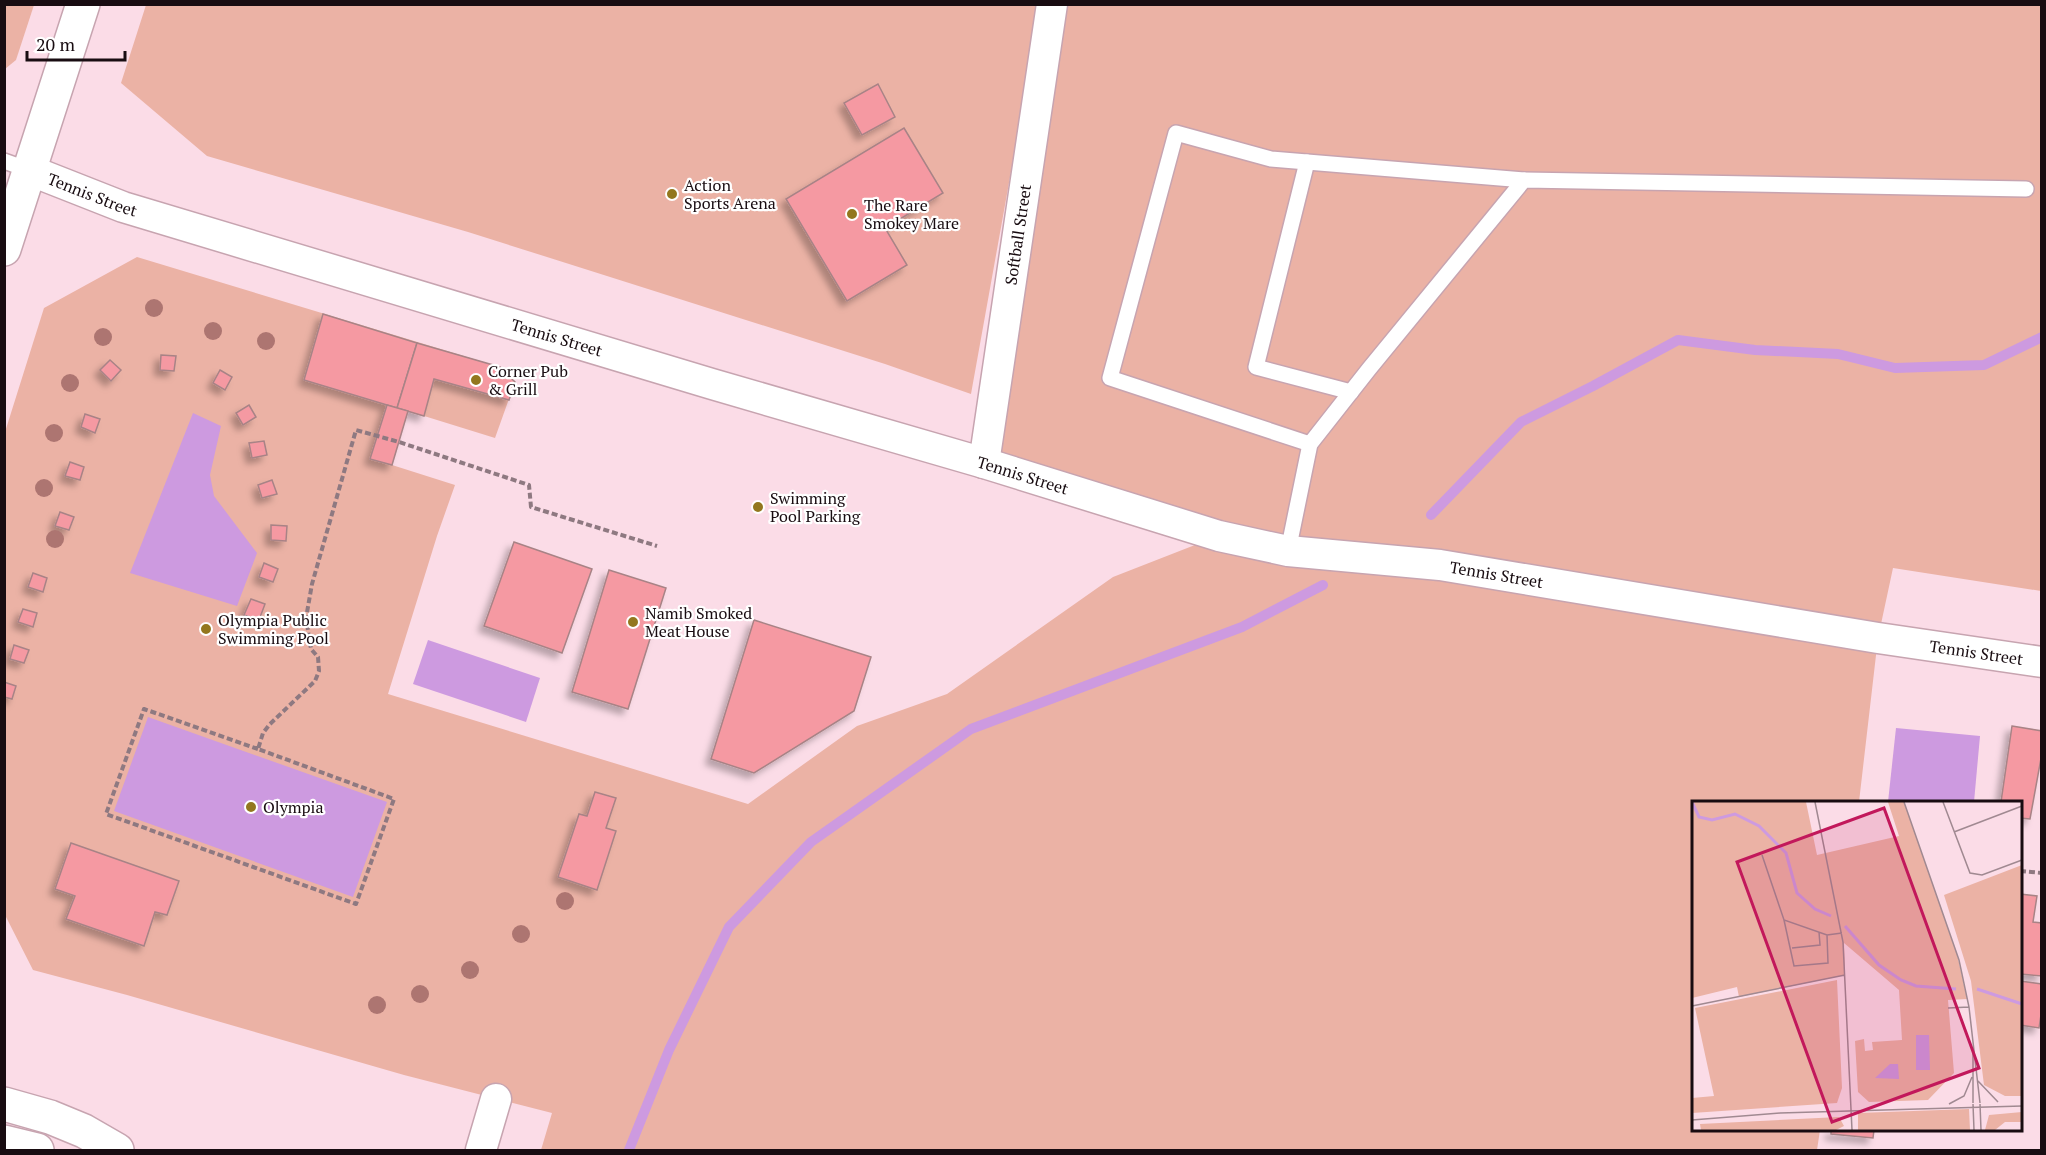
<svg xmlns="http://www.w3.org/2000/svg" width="2046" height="1155" viewBox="0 0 2046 1155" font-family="'PT Serif',serif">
  <defs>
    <filter id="shadow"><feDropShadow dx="-5.5" dy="5.5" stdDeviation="3" flood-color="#0004"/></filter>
  </defs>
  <rect width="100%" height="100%" fill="#fbdce7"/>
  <g fill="#ebb2a5">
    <path d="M5,4L34,5L16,60L5,69Z"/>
    <path d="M146,5H1041L971,394L885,364L468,232L207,156L121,83Z"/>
    <path d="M1052,5H2041V591L1893,568L1878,638L1859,802H1694V1130H1820L1817,1150H541L552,1113L404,1075L127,995L33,970L5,915V432L44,308L137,257L500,367L515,382L495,438L408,411L392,465L455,485L437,536L388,694L748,804L857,726L947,694L1113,577L1218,536L984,463Z"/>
  </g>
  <g fill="#cd9ae0">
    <path d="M193,413L221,426L210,475L214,496L257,553L237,606L130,573Z"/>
    <path d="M428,640L540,678L526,722L413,684Z"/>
    <path d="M148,717L387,802L353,897L114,811Z"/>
    <path d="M1896,728L1980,736L1974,802H1888Z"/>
  </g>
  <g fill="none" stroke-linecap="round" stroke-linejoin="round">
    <g stroke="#cd9ae0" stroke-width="10">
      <path d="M1431,515L1521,422L1593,386L1678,340L1755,350L1838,354L1895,368L1984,365L2042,337"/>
      <path d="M629,1150L669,1050L729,927L811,842L971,729L1242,627L1323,585"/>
    </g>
  </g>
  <g fill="#f599a2" stroke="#a88386" stroke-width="1.5" filter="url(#shadow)">
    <path d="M878,84L895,117L862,135L844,103Z"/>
    <path d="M904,128L943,193L885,228L907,265L847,301L786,199Z"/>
    <path d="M323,314L417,343L397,408L304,380Z"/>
    <path d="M417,343L500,367L515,382L509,400L434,379L424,416L397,408Z"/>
    <path d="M161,355L176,356L174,371L160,370Z"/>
    <path d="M110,360L121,370L111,381L100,370Z"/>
    <path d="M220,370L232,377L225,390L213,383Z"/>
    <path d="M249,405L256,417L243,425L236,413Z"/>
    <path d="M387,405L408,411L392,465L370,459Z"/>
    <path d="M85,414L100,419L95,433L81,427Z"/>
    <path d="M264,441L267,455L252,458L249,443Z"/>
    <path d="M70,462L84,467L80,480L65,476Z"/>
    <path d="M272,480L277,494L262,498L258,485Z"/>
    <path d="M60,512L74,517L69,530L55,526Z"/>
    <path d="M271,525L287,526L286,541L271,540Z"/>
    <path d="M514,542L592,569L562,653L484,626Z"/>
    <path d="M264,563L278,569L273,582L259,577Z"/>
    <path d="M609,570L666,588L628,709L572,692Z"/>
    <path d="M33,573L47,578L43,592L28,587Z"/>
    <path d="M251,599L265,604L259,620L244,615Z"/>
    <path d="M23,609L37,613L33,627L18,622Z"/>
    <path d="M754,620L871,657L854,711L754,773L711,759Z"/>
    <path d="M14,645L29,650L24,663L10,659Z"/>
    <path d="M4,682L16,686L12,699L4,697Z"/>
    <path d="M2012,726L2042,731V753L2030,819L2020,818V802H2001Z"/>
    <path d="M595,792L616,798L606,828L616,831L597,890L558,877L579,814L587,816Z"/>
    <path d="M71,843L179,881L167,915L155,912L144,946L66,919L75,896L55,889Z"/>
    <path d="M2020,894L2037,896L2033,922L2042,923V976L2020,974Z"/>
    <path d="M2020,981L2042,984V1008L2039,1028L2020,1025Z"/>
    <path d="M1831,1130H1874L1873,1138L1831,1134Z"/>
  </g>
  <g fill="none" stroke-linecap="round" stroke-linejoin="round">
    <g stroke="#c7a4b0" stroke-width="18">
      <g id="lane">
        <path d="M4,161L29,170"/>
        <path d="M1307,162L1256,367L1351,392"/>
        <path d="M1310,444L1110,378L1176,133L1271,159L1524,180"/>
        <path d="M1288,551L1310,444L1369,369L1524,180L2026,189"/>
      </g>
    </g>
    <g stroke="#c7a4b0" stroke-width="33">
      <g id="street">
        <path id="s1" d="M29,170L123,207L712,384L984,463L1219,536L1288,551L1440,565L1878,638L2042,662"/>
        <path id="s2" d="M984,463L1052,4"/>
        <path d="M481,1150L496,1099"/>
      </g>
    </g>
    <g stroke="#c7a4b0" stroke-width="36">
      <g id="secondary">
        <path d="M4,249L83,4"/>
        <path d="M4,1104L50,1117L84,1131L117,1150"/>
        <path d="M4,1142L37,1150"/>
      </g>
    </g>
    <g stroke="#8e7981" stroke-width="4" stroke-dasharray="6 3" stroke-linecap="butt">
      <path d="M258,749L144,709L106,814L356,904L394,799L258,749L263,733L270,724L315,681L319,671L318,657L311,649L306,618L312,584L356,430L399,442L529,485L531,507L657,546"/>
      <path d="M2020,871L2042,873"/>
    </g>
    <use href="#lane" stroke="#fff" stroke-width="15"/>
    <use href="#street" stroke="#fff" stroke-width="30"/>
    <use href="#secondary" stroke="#fff" stroke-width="33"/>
  </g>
  <g fill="#ad7571">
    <circle cx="154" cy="308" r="9"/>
    <circle cx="213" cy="331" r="9"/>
    <circle cx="103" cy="337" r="9"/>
    <circle cx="266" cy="341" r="9"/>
    <circle cx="70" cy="383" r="9"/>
    <circle cx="54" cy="433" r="9"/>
    <circle cx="44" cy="488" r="9"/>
    <circle cx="55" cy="539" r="9"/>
    <circle cx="565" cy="901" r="9"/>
    <circle cx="521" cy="934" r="9"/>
    <circle cx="470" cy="970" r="9"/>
    <circle cx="420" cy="994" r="9"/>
    <circle cx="377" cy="1005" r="9"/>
  </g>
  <g fill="#93771e" stroke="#fff" stroke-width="2">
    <circle cx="672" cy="194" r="6"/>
    <circle cx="852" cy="214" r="6"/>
    <circle cx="476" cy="380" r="6"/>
    <circle cx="758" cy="507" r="6"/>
    <circle cx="633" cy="622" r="6"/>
    <circle cx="206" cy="629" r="6"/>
    <circle cx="251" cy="807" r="6"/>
  </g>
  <g text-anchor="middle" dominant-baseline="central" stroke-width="4.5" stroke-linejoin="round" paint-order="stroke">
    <g font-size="16" fill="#180c11" stroke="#fff" text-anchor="start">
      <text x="684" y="185">Action<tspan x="684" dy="18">Sports Arena</tspan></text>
      <text x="864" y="205">The Rare<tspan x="864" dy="18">Smokey Mare</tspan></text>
      <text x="488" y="371">Corner Pub<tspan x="488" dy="18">&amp; Grill</tspan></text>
      <text x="770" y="498">Swimming<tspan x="770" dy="18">Pool Parking</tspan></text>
      <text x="645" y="613">Namib Smoked<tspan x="645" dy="18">Meat House</tspan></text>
      <text x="218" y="620">Olympia Public<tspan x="218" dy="18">Swimming Pool</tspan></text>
      <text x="263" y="807">Olympia</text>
    </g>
    <g font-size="16" fill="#180c11" stroke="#fff">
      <text stroke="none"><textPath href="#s1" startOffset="68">Tennis Street</textPath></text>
      <text stroke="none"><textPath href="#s2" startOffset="231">Softball Street</textPath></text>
      <text stroke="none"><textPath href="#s1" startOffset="554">Tennis Street</textPath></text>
      <text stroke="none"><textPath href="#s1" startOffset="1040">Tennis Street</textPath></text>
      <text stroke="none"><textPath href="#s1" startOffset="1526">Tennis Street</textPath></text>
      <text stroke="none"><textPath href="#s1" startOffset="2012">Tennis Street</textPath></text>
    </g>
  </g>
  <g transform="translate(1692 801)">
    <rect width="330" height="330" fill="#fbdce7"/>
    <path d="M0,1H114L125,54L207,35L196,1H212L265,153L275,198L256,199L262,272L236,299L177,301L166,291L163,240L172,238L173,250L181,249L180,241L210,239L207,189L152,142L153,174L47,196L45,186L0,197ZM330,64V295H313L292,284L279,180L252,94ZM145,179L150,287L145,302L0,312V297L22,295L3,207ZM277,308L278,329H166V312ZM330,311V321H313L303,329H293L297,314ZM147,316L152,325L144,329H9L8,323Z" fill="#ebb2a5"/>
    <path d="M224,234H237L238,269H224ZM198,263H206L207,278L183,277Z" fill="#cd9ae0"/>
    <path fill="none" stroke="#cd9ae0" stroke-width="3" d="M0,1L7,16L20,19L43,13L67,25L94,52L105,92L123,108L139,115M153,125L187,164L209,179L224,185L264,188M285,188L330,203"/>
    <path fill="none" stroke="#a08991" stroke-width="1.5" d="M123,1L151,141L160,329M212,1L267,159L277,206L288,302M251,1L278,72L290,74L330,59M262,31L330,5M70,54L92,119L135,134L150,132M92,119L102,165L136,162L135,134M100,147L128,144L127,131M0,205L153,174M256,207L277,206M281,252V302M286,280L306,301M257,303L272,295L280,276M281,303L282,329M288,303L289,329M0,319L88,312L330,305"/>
    <path fill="#c2185b" fill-opacity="0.15" stroke="#c2185b" stroke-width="3" d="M192,7L287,267L140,321L45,61Z"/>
    <rect width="330" height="330" fill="none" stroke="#180c11" stroke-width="3"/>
  </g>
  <rect width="2046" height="1155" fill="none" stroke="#180c11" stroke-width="12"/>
  <path d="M27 51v9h98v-9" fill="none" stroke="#180c11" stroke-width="3"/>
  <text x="36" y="51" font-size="18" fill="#180c11" stroke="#ffffff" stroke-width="4.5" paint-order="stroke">20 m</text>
</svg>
